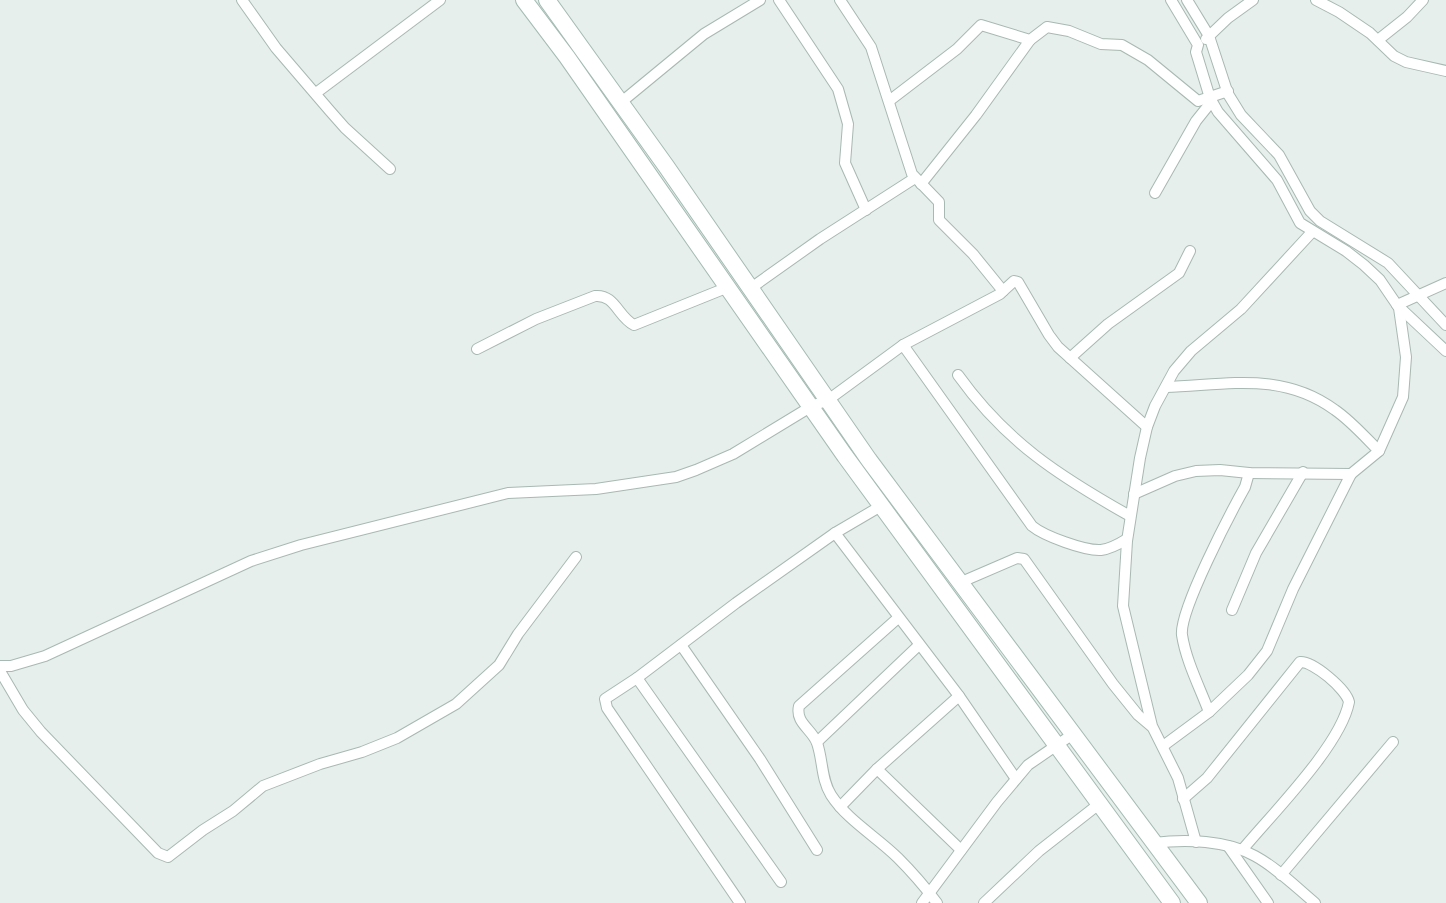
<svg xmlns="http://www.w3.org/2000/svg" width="1446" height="903" viewBox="0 0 1446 903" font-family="Montserrat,sans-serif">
  <rect width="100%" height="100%" fill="#e6efeb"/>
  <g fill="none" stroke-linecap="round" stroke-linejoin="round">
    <g stroke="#a8b8b2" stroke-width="12">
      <g id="street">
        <path d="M242,0L276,48L330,111L345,128L390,169"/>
        <path d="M779,0L838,89L848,124L845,163L866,210"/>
        <path d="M1171,0L1198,45L1196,52L1210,98L1218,112L1277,180L1300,223L1346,251L1364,265L1380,280L1397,305L1446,351"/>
        <path d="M1187,0L1209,36L1228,94L1241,115L1279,155L1310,211L1320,221L1388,263L1446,325"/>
        <path d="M1316,0L1339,12L1370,33L1394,56L1406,62L1446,71"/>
        <path d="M1206,39L1228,18L1253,0"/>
        <path d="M1378,40L1407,17L1423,0"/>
        <path d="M316,93L440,0"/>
        <path d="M889,101L957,49L981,25L1030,40L1047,27L1069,31L1101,44L1122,45L1148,60L1198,101L1228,91"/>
        <path d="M619,104L704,34L760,0"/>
        <path d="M921,184L976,115L1030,40"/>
        <path d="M1155,193L1196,121L1212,101"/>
        <path d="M751,288L820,239L915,178"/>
        <path d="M1003,291L1014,281L1018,282L1049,335L1058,347L1147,427"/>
        <path d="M1397,305L1446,283"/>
        <path d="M903,345L1032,526C1044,536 1085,551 1101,550C1110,549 1119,544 1127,539"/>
        <path d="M477,349L536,319L595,296C615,294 618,317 634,325L726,288"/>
        <path d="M1070,358L1108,324L1179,273L1190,251"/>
        <path d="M958,375C1006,442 1059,476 1130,516"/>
        <path d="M1166,387C1227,385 1282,371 1335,410C1351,421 1365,437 1379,451"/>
        <path d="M1134,494L1175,476L1196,471L1220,470L1249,473L1351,474L1379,451L1403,397L1406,357L1399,308"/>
        <path d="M835,533L959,696L1016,779"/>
        <path d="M959,583L1017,558L1024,559L1113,684L1138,715L1151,726"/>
        <path d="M1232,610L1256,553L1303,472"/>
        <path d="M898,618L799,706C795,723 812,729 817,743C823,760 821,779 831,795C847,820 877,837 898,858C912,872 925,887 937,903"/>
        <path d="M681,645L760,759L817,850"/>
        <path d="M0,666H11L45,656L251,561L301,545L508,493L596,489L676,477L696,470L733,454L812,406L828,400L903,345L1000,294L1003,291L973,254L939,220V202L912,174L871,47L840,0"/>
        <path d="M0,671L23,710L41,732L158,853L168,857L203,830L233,811L263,786L320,764L362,752L397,738L456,704L499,665L518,634L576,557"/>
        <path d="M637,678L781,882"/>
        <path d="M1209,712C1200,688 1186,661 1182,635C1179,611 1231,512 1245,487L1249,473"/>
        <path d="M817,742L919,645"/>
        <path d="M1163,746L1209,712L1248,675L1267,651L1293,589L1351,474"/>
        <path d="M877,769L961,850"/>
        <path d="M1183,799L1207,778L1300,662C1313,661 1346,689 1349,702C1341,745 1272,814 1243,849"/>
        <path d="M840,807L877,769L959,696"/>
        <path d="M1196,842L1178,778L1152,726L1123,606L1127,541L1140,458L1147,427L1155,406L1174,371L1191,351L1241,309L1312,232"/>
        <path d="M1154,843C1185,839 1227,840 1255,856C1277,868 1296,887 1315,903"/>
        <path d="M1228,846L1268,903"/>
        <path d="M1281,875L1393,742"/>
        <path d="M740,903L607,708L605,699L637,678L736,603L835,533L881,506"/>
        <path d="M922,903L997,802L1028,765L1073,734"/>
        <path d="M984,903L1039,851L1099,804"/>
      </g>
    </g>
    <g stroke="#a4bbb3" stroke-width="18">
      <g id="secondary">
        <path d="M524,0L567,57L845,456L1172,903"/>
        <path d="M547,0L666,166L869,460L1199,903"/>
      </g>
    </g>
    <use href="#street" stroke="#fff" stroke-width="10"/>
    <use href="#secondary" stroke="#fff" stroke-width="16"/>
  </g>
</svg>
